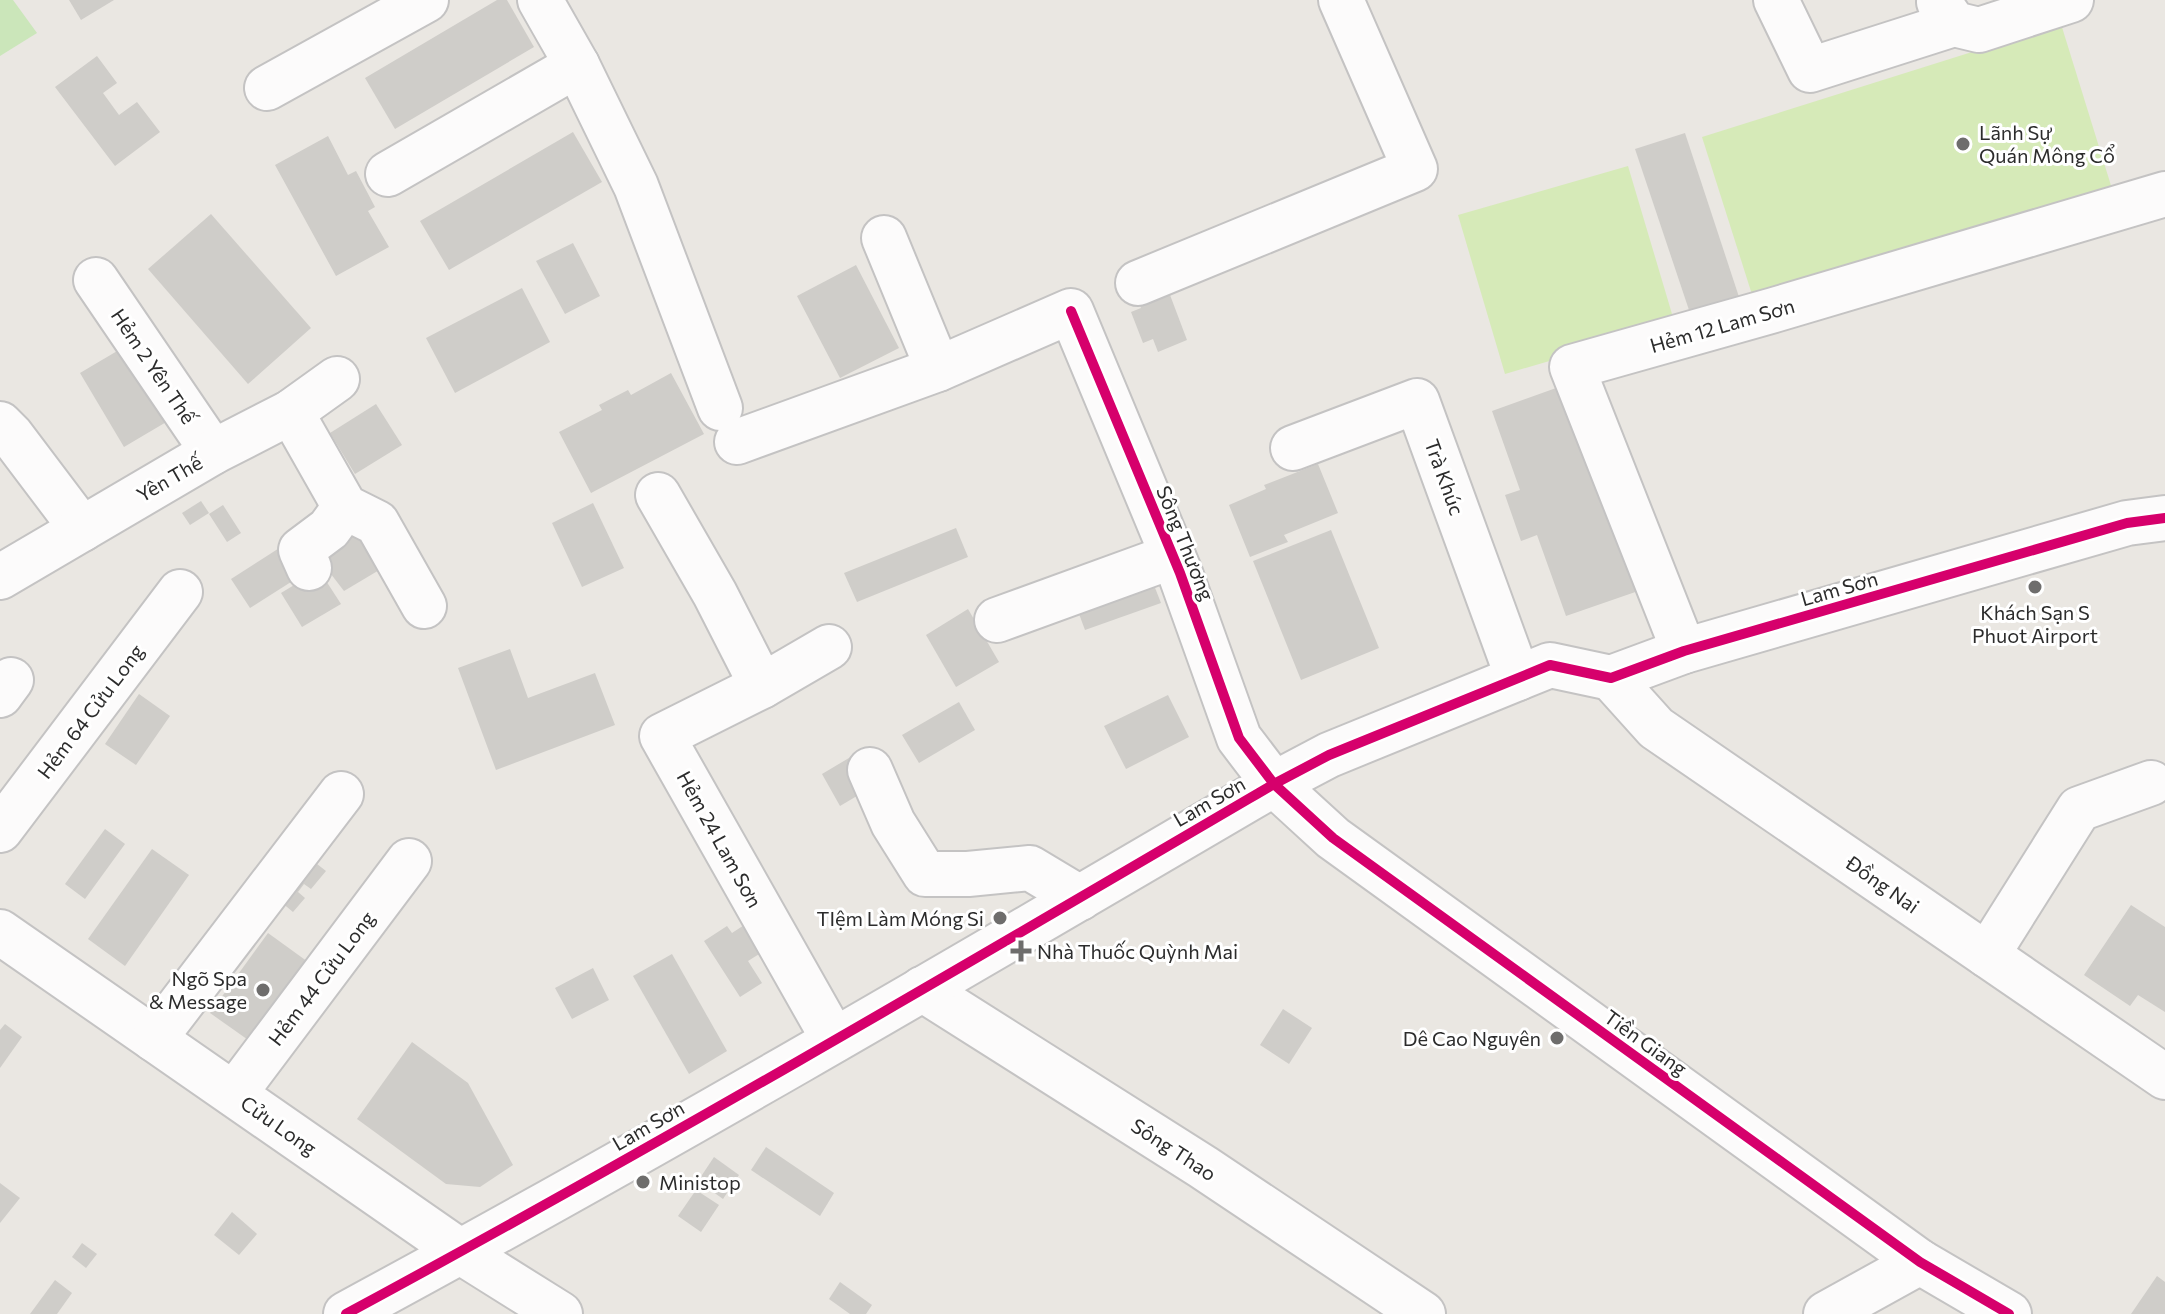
<svg xmlns="http://www.w3.org/2000/svg" width="2165" height="1314" viewBox="0 0 2165 1314" font-family="Commissioner,sans-serif">
  <rect width="100%" height="100%" fill="#eae7e2"/>
  <path fill="#cbe6ba" d="M0,0H13L37,33L0,56Z"/>
  <g fill="#d6eab8">
    <path d="M2061,24L2113,192L1755,304L1702,137Z"/>
    <path d="M1628,166L1675,324L1505,374L1458,215Z"/>
  </g>
  <g fill="#cfcdc9">
    <path d="M69,0H114L81,20Z"/>
    <path d="M497,0H507L534,47L395,129L365,78Z"/>
    <path d="M97,56L117,83L103,93L119,115L137,102L160,132L115,166L55,87Z"/>
    <path d="M573,132L602,182L449,270L420,221Z"/>
    <path d="M1685,133L1741,303L1692,319L1635,149Z"/>
    <path d="M328,136L348,175L356,171L375,207L368,211L389,247L336,276L275,165Z"/>
    <path d="M211,214L311,328L248,384L148,269Z"/>
    <path d="M573,243L600,296L565,314L536,261Z"/>
    <path d="M856,265L899,348L840,378L797,296Z"/>
    <path d="M1167,287L1187,340L1158,352L1153,339L1143,343L1131,312L1141,308L1137,299Z"/>
    <path d="M522,288L550,342L455,393L426,338Z"/>
    <path d="M129,344L173,418L124,447L80,373Z"/>
    <path d="M671,373L704,434L591,493L559,432L602,410L599,405L628,390L631,395Z"/>
    <path d="M1570,383L1644,589L1566,616L1537,535L1521,541L1505,495L1520,490L1492,411Z"/>
    <path d="M376,404L402,445L355,474L330,433Z"/>
    <path d="M1318,464L1338,513L1284,535L1288,542L1250,557L1229,505L1266,489L1264,485Z"/>
    <path d="M201,501L209,513L190,525L182,513Z"/>
    <path d="M593,503L624,568L582,587L552,523Z"/>
    <path d="M223,505L241,533L227,542L209,514Z"/>
    <path d="M956,528L968,557L857,602L844,573Z"/>
    <path d="M360,529L386,566L344,591L314,552Z"/>
    <path d="M1331,530L1379,648L1301,680L1253,561Z"/>
    <path d="M284,545L302,575L250,608L231,579Z"/>
    <path d="M319,570L341,604L302,627L281,593Z"/>
    <path d="M1150,575L1161,603L1085,630L1069,587Z"/>
    <path d="M968,609L999,662L956,687L926,635Z"/>
    <path d="M510,649L528,698L595,673L615,725L496,770L458,668Z"/>
    <path d="M139,694L170,716L136,765L105,744Z"/>
    <path d="M1168,695L1189,737L1126,769L1104,726Z"/>
    <path d="M959,702L975,730L919,763L902,735Z"/>
    <path d="M854,755L872,787L840,806L822,774Z"/>
    <path d="M105,829L125,844L85,899L65,884Z"/>
    <path d="M152,849L189,875L125,966L88,939Z"/>
    <path d="M308,857L326,871L311,889L304,884L298,892L305,898L293,912L275,897Z"/>
    <path d="M2131,905L2165,927V1012L2138,995L2130,1006L2084,975Z"/>
    <path d="M758,916L775,944L748,961L762,983L740,997L704,941L727,926L732,933Z"/>
    <path d="M268,933L315,967L258,1047L210,1013Z"/>
    <path d="M672,954L727,1051L689,1074L633,976Z"/>
    <path d="M593,968L609,1000L572,1019L555,988Z"/>
    <path d="M1283,1009L1312,1028L1289,1064L1260,1045Z"/>
    <path d="M5,1024L22,1037L0,1068V1030Z"/>
    <path d="M412,1042L468,1083L513,1165L480,1187L446,1184L357,1119Z"/>
    <path d="M766,1147L834,1193L820,1216L751,1170Z"/>
    <path d="M714,1157L739,1175L723,1199L698,1181Z"/>
    <path d="M0,1183L20,1198L0,1223Z"/>
    <path d="M696,1190L719,1205L701,1232L678,1216Z"/>
    <path d="M232,1212L257,1234L239,1255L214,1235Z"/>
    <path d="M82,1243L97,1254L86,1268L72,1257Z"/>
    <path d="M2157,1276L2165,1282V1314H2131Z"/>
    <path d="M55,1280L72,1293L57,1314H30Z"/>
    <path d="M840,1282L872,1305L866,1314H850L829,1299Z"/>
  </g>
  <g fill="none" stroke-linecap="round" stroke-linejoin="round">
    <g stroke="#c4c3c3" stroke-width="48">
      <g id="minor">
        <path d="M540,0L577,65L636,186L720,408"/>
        <path d="M1776,0L1810,70L1954,24"/>
        <path d="M1939,2L1954,24L1979,30L2071,0"/>
        <path d="M267,88L426,0"/>
        <path d="M388,174L577,65"/>
        <path d="M884,238L938,369"/>
        <path d="M96,280L213,452"/>
        <path d="M1138,283L1415,169L1341,0"/>
        <path d="M291,412L345,507L377,523L424,606"/>
        <path d="M0,424L11,435L82,529"/>
        <path d="M737,442L938,369L1071,311L1180,573L1239,738L1274,784L1333,838L1920,1262L2009,1314"/>
        <path d="M1293,448L1417,401L1518,678"/>
        <path d="M658,495L715,594L762,686"/>
        <path d="M309,568L301,550L329,529L345,507"/>
        <path d="M0,577L213,452L291,412L337,379"/>
        <path d="M997,620L1173,556"/>
        <path d="M829,647L762,686L662,736L834,1040"/>
        <path d="M1684,651L1572,367L1774,310L2165,194"/>
        <path d="M1611,678L1656,728L2165,1077"/>
        <path d="M0,695L11,680"/>
        <path d="M870,770L893,823L925,874H968L1030,868L1080,898"/>
        <path d="M0,830L180,592"/>
        <path d="M0,932L461,1252L560,1314"/>
        <path d="M1987,955L2079,809L2151,783"/>
        <path d="M922,989L1203,1167L1423,1314"/>
        <path d="M154,1039L341,794"/>
        <path d="M234,1094L409,861"/>
        <path d="M346,1314C659,1145 967,964 1274,784L1329,755L1550,665L1611,678L1684,651L2127,523L2165,518"/>
        <path d="M1826,1314L1920,1262"/>
      </g>
    </g>
    <use href="#minor" stroke="#fcfbfb" stroke-width="44"/>
    <g stroke="#fff" stroke-width="15">
      <g id="cycleway">
        <path d="M1071,311L1180,573L1239,738L1274,784L1333,838L1920,1262L2009,1314"/>
        <path d="M346,1314C659,1145 967,964 1274,784L1329,755L1550,665L1611,678L1684,651L2127,523L2165,518"/>
      </g>
    </g>
    <use href="#cycleway" stroke="#d6006c" stroke-width="10"/>
  </g>
  <g fill="#6e6d6c" stroke="#fff" stroke-width="3">
    <circle cx="1963" cy="144" r="8"/>
    <circle cx="2035" cy="587" r="8"/>
    <circle cx="1000" cy="918" r="8"/>
    <path d="M1017 939h8v8h8v8h-8v8h-8v-8h-8v-8h8z"/>
    <circle cx="263" cy="990" r="8"/>
    <circle cx="1557" cy="1038" r="8"/>
    <circle cx="643" cy="1182" r="8"/>
  </g>
  <g text-anchor="middle" dominant-baseline="central" stroke-width="6" stroke-linejoin="round" paint-order="stroke">
    <g font-size="20" fill="#2c2c2c" stroke="#fff" text-anchor="start">
      <text x="1979" y="132">Lãnh Sự<tspan x="1979" dy="23">Quán Mông Cổ</tspan></text>
      <text x="2035" y="612" text-anchor="middle">Khách Sạn S<tspan x="2035" dy="23">Phuot Airport</tspan></text>
      <text x="984" y="918" text-anchor="end">TIệm Làm Móng Si</text>
      <text x="1037" y="951">Nhà Thuốc Quỳnh Mai</text>
      <text x="247" y="978" text-anchor="end">Ngõ Spa<tspan x="247" dy="23">&amp; Message</tspan></text>
      <text x="1541" y="1038" text-anchor="end">Dê Cao Nguyên</text>
      <text x="659" y="1182">Ministop</text>
    </g>
    <g font-size="20" fill="#2c2c2c" stroke="#fff">
      <text transform="translate(1722 325) rotate(-16)">Hẻm 12 Lam Sơn</text>
      <text transform="translate(154 366) rotate(56)">Hẻm 2 Yên Thế</text>
      <text transform="translate(1445 477) rotate(70)">Trà Khúc</text>
      <text transform="translate(169 478) rotate(-30)">Yên Thế</text>
      <text transform="translate(1186 543) rotate(68)">Sông Thương</text>
      <text transform="translate(1839 588) rotate(-16)">Lam Sơn</text>
      <text transform="translate(90 711) rotate(-53)">Hẻm 64 Cửu Long</text>
      <text transform="translate(1209 801) rotate(-30)">Lam Sơn</text>
      <text transform="translate(720 839) rotate(61)">Hẻm 24 Lam Sơn</text>
      <text transform="translate(1883 884) rotate(35)">Đồng Nai</text>
      <text transform="translate(321 978) rotate(-53)">Hẻm 44 Cửu Long</text>
      <text transform="translate(1646 1042) rotate(36)">Tiền Giang</text>
      <text transform="translate(279 1125) rotate(35)">Cửu Long</text>
      <text transform="translate(648 1125) rotate(-30)">Lam Sơn</text>
      <text transform="translate(1174 1149) rotate(33)">Sông Thao</text>
    </g>
  </g>
</svg>
